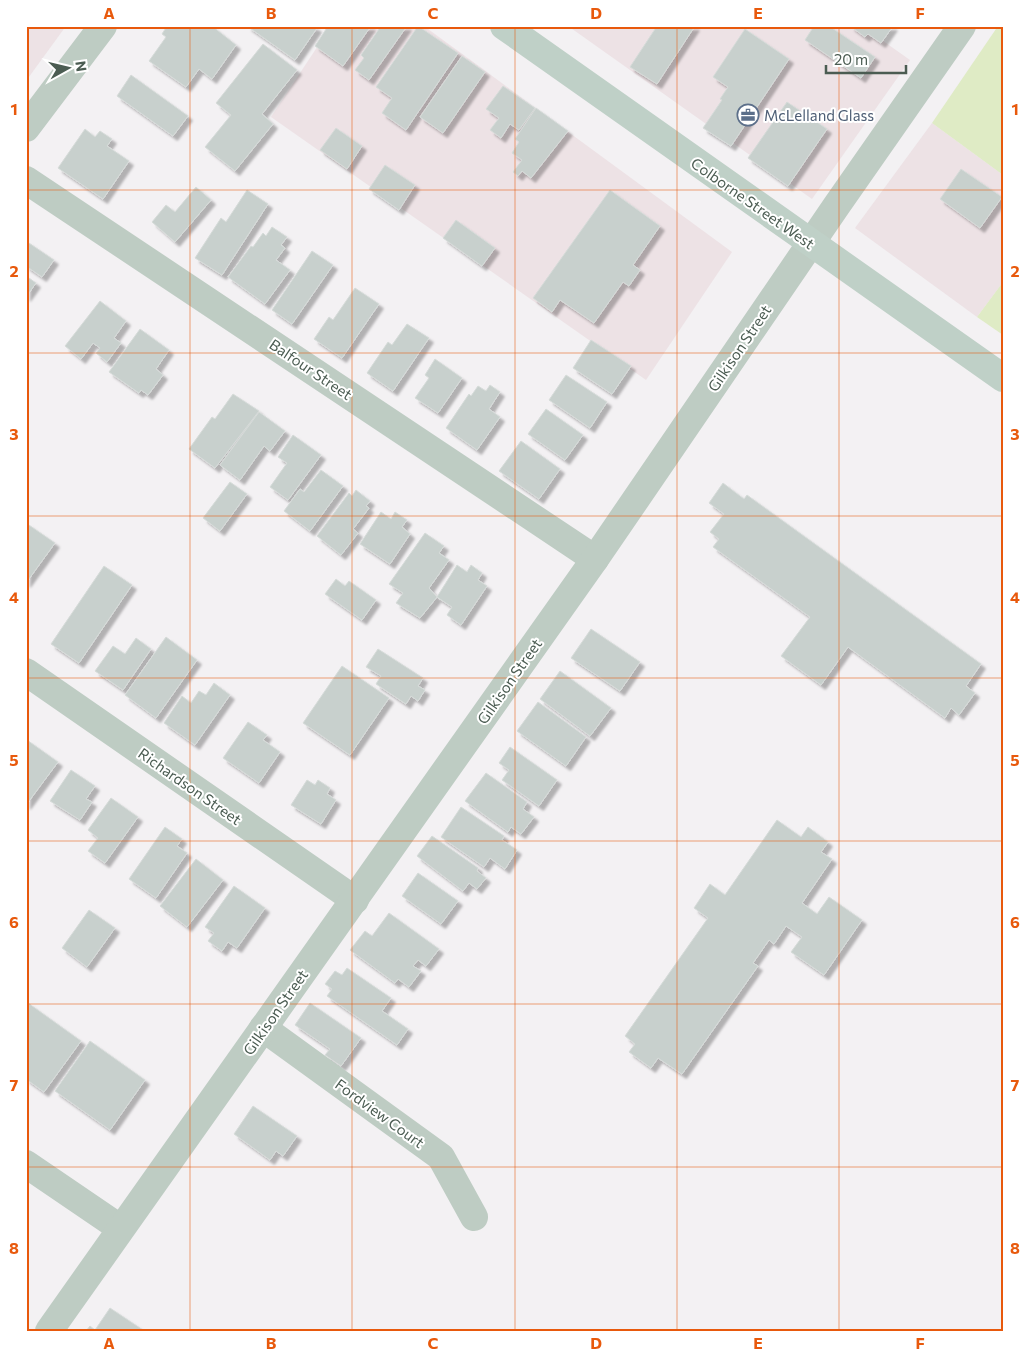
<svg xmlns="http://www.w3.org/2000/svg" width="1029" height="1357" viewBox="0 0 1029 1357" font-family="Commissioner,sans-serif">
  <defs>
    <filter id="shadow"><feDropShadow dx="4.5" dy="4.5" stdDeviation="1" flood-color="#0004"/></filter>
  </defs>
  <rect width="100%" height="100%" fill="#f3f1f3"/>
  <g fill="#ede2e5">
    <path d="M26,26H66L26,81Z"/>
    <path d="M331,26H424L732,252L646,380L271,117Z"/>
    <path d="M568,26H862L910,60L812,199Z"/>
    <path d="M932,123L1003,175V282L977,317L855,228Z"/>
  </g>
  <g fill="#dfebc5">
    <path d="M998,26H1003V175L932,123Z"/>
    <path d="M1003,282V335L977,317Z"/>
  </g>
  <g fill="#c8d0cd" stroke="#d6dbd9" filter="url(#shadow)">
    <path d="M167,26H212L236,45L212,79L199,69L186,87L149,61L166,37L162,34Z"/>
    <path d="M247,26H314L317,28L295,60Z"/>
    <path d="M328,26H371L343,66L315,46Z"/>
    <path d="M381,26H407L369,80L355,70L364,58L361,55Z"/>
    <path d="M418,26L458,53L406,130L382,113L392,98L376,87Z"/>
    <path d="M657,26H695L657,84L630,67Z"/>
    <path d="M814,26H829L875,57L861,78L805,40Z"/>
    <path d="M850,26H893L881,43L868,34L865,37Z"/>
    <path d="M745,29L789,59L731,146L703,128L722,100L720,99L728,87L713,77Z"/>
    <path d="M263,44L297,70L262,114L273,124L235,171L205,147L231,115L216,103Z"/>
    <path d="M462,56L485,72L443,133L420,117Z"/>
    <path d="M131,75L188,116L173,136L117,96Z"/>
    <path d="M503,86L535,108L519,130L510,124L501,138L490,130L499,118L486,109Z"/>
    <path d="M787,102L827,129L788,186L748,158Z"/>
    <path d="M536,108L568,131L531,178L522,171L518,176L513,172L522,160L512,153L519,142L515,139Z"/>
    <path d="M336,128L362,146L347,169L320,150Z"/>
    <path d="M85,129L95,137L100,131L112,139L107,146L129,161L103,199L58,168Z"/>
    <path d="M385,165L415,185L399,210L369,189Z"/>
    <path d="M961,169L1002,197L980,228L940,199Z"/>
    <path d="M196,187L211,200L175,242L152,222L166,205L175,212Z"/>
    <path d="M247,190L268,204L222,275L195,258L221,218L226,222Z"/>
    <path d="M610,190L660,226L633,265L640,270L629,286L623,282L594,323L560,300L552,312L533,298Z"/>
    <path d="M456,220L495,248L482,266L443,238Z"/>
    <path d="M272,227L287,237L281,245L285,248L276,260L290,270L265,304L228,277L251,246L253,247L263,233L266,236Z"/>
    <path d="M26,241L54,260L42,277L26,266Z"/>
    <path d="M312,251L333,265L292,324L272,310Z"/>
    <path d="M29,278L36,283L26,297V282Z"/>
    <path d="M355,288L379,304L342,358L314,339L329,317L333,320Z"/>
    <path d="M100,301L126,321L114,338L121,343L107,362L96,353L100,348L93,343L81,359L65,346Z"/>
    <path d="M407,324L429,338L393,391L367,373L388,342L392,345Z"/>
    <path d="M140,329L169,350L156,369L163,375L148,395L141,390L139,393L109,372Z"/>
    <path d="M591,340L631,366L612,394L573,368Z"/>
    <path d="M435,359L462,378L438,413L415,398L429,378L425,375Z"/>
    <path d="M566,375L607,402L590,428L549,400Z"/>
    <path d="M490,385L500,392L489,409L500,417L477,450L446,428L469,394L471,396L478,386L486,391Z"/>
    <path d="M233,394L259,411L215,468L189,449L212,417L215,419Z"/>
    <path d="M546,409L583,435L565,460L528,434Z"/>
    <path d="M259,412L285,431L270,451L264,446L240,480L220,465Z"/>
    <path d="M293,435L321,455L288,500L270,487L287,463L278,457Z"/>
    <path d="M521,441L560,469L539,499L499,471Z"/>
    <path d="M321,470L343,486L310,531L284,511L300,489L304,492Z"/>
    <path d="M230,482L247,494L220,531L203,518Z"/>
    <path d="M723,483L744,499L747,495L981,664L966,686L975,693L959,715L951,708L945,718L848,647L821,685L781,656L810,617L713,547L719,539L710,532L724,514L709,503Z"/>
    <path d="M356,490L370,501L366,506L369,508L353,529L358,533L341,555L317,536L349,493L352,496Z"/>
    <path d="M381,512L391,519L395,512L407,520L402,527L410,534L390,564L360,544Z"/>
    <path d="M26,523L55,543L26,583Z"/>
    <path d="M425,533L444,546L439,553L449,560L429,588L437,597L420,618L396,603L403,593L389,584Z"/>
    <path d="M457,565L467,572L471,565L482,573L478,580L487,586L461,625L447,615L452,607L437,597Z"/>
    <path d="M104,566L132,585L79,663L51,644Z"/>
    <path d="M336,579L345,586L349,581L376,600L362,620L325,594Z"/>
    <path d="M591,629L640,662L620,691L571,658Z"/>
    <path d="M166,637L197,660L156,718L125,695Z"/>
    <path d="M136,638L151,649L123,690L95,671L113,646L125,654Z"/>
    <path d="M378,649L423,678L418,686L425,690L418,701L411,696L406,704L376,684L381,676L366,667Z"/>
    <path d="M342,666L389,698L350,755L303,723Z"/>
    <path d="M560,671L611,708L590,736L540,699Z"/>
    <path d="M214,683L230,695L195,745L164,723L182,696L191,703L199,691L206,695Z"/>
    <path d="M538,702L586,737L566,766L517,731Z"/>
    <path d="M248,722L267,735L263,740L280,752L259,783L223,758Z"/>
    <path d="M27,740L58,762L26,805V742Z"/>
    <path d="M510,747L557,780L539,806L502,780L509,770L499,763Z"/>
    <path d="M71,770L95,786L86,799L92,802L80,820L50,801Z"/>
    <path d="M486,773L527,802L523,809L534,817L521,834L511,827L508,832L465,801Z"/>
    <path d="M307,780L315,785L318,780L330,788L327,794L336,800L321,824L291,805Z"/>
    <path d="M111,798L138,817L105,863L88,851L98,838L88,830Z"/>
    <path d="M461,807L504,836L502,840L517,850L505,869L490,858L484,867L441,837Z"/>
    <path d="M777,820L801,837L808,827L828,842L821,852L832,859L802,903L817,914L829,897L862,920L824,975L791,952L802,937L786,926L774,944L769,940L753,963L758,966L682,1074L658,1058L651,1068L629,1052L635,1044L625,1036L708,918L694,908L710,884L725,895Z"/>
    <path d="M165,827L182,839L177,846L187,853L156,898L129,879Z"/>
    <path d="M432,836L478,868L477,871L486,878L477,889L469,883L463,891L417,856Z"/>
    <path d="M196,859L223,880L187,927L160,906Z"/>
    <path d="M418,873L458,901L441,924L402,896Z"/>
    <path d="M234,886L265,908L237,948L228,942L222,951L208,941L214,933L205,927Z"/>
    <path d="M89,910L115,928L87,967L62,948Z"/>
    <path d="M389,913L439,949L426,966L418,960L413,966L421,971L409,987L398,979L395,983L350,950L365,931L372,936Z"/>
    <path d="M347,968L391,998L382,1011L408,1029L397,1045L327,996L332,989L325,984L335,971L342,975Z"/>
    <path d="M28,1003L81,1041L44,1092L26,1079V1006Z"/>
    <path d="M310,1003L361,1038L341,1066L325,1055L330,1049L295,1025Z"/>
    <path d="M90,1041L145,1080L110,1130L55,1091Z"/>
    <path d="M253,1106L297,1136L283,1156L276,1151L270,1160L234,1134Z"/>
    <path d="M110,1308L143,1330V1331H86L90,1326L95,1330Z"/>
  </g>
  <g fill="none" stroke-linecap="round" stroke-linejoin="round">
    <g stroke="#beccc3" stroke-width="28">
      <path d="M26,128L103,26"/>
      <path d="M26,180L595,559"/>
      <path d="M26,672L355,900"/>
      <path d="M263,1028L441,1157L474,1217"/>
      <path d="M26,1164L120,1228"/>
      <path d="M49,1331L595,559L837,205L962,26"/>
    </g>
    <path stroke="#bfd0c7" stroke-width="28" d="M504,26L1003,378"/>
  </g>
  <path fill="none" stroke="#e8590c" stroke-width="1" stroke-opacity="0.55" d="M190,26V1331M352,26V1331M515,26V1331M677,26V1331M839,26V1331M26,190H1003M26,353H1003M26,516H1003M26,678H1003M26,841H1003M26,1004H1003M26,1167H1003"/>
  <defs>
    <g id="office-ring" transform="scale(1.125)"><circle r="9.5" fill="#fff" stroke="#5c6f8a" stroke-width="1.5"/><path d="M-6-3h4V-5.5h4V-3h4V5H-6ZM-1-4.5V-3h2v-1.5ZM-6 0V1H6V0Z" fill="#5c6f8a"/></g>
  </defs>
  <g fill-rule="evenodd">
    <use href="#office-ring" x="748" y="115"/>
  </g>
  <g text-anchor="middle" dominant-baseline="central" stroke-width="4" stroke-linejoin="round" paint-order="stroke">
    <g font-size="15" fill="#4e5e75" stroke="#fff" text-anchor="start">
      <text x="764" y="115">McLelland Glass</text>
    </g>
    <g font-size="15" fill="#4b5c52" stroke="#fff">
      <text transform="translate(753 203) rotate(35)">Colborne Street West</text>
      <text transform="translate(739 348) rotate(-56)">Gilkison Street</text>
      <text transform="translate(311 369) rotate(34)">Balfour Street</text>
      <text transform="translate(509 681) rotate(-55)">Gilkison Street</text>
      <text transform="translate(190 786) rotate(35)">Richardson Street</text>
      <text transform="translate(275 1012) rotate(-55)">Gilkison Street</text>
      <text transform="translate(380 1113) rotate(36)">Fordview Court</text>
    </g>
  </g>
  <rect width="1029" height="1357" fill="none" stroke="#ffffff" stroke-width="55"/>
  <g transform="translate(68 68) rotate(82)" stroke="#ffffff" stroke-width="4" paint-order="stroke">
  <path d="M0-4L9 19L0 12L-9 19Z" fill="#4b5c52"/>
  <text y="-8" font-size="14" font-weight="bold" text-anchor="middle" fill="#4b5c52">N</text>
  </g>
  <path d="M826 65v8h80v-8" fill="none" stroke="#4b5c52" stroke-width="2.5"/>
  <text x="834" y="65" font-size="15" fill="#4b5c52" stroke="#ffffff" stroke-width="4" paint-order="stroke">20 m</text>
  <rect x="28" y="28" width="974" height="1302" fill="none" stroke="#e8590c" stroke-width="2"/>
  <g font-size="16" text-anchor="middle" font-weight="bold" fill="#e8590c">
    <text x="109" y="19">A</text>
    <text x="271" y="19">B</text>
    <text x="433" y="19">C</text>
    <text x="596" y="19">D</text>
    <text x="758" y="19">E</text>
    <text x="920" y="19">F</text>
    <text x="14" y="115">1</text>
    <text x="1015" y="115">1</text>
    <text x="14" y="277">2</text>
    <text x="1015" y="277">2</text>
    <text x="14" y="440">3</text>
    <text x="1015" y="440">3</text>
    <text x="14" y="603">4</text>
    <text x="1015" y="603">4</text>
    <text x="14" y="766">5</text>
    <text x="1015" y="766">5</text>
    <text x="14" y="928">6</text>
    <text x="1015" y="928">6</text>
    <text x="14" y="1091">7</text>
    <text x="1015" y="1091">7</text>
    <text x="14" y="1254">8</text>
    <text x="1015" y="1254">8</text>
    <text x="109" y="1349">A</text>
    <text x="271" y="1349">B</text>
    <text x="433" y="1349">C</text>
    <text x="596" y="1349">D</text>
    <text x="758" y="1349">E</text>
    <text x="920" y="1349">F</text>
  </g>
</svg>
